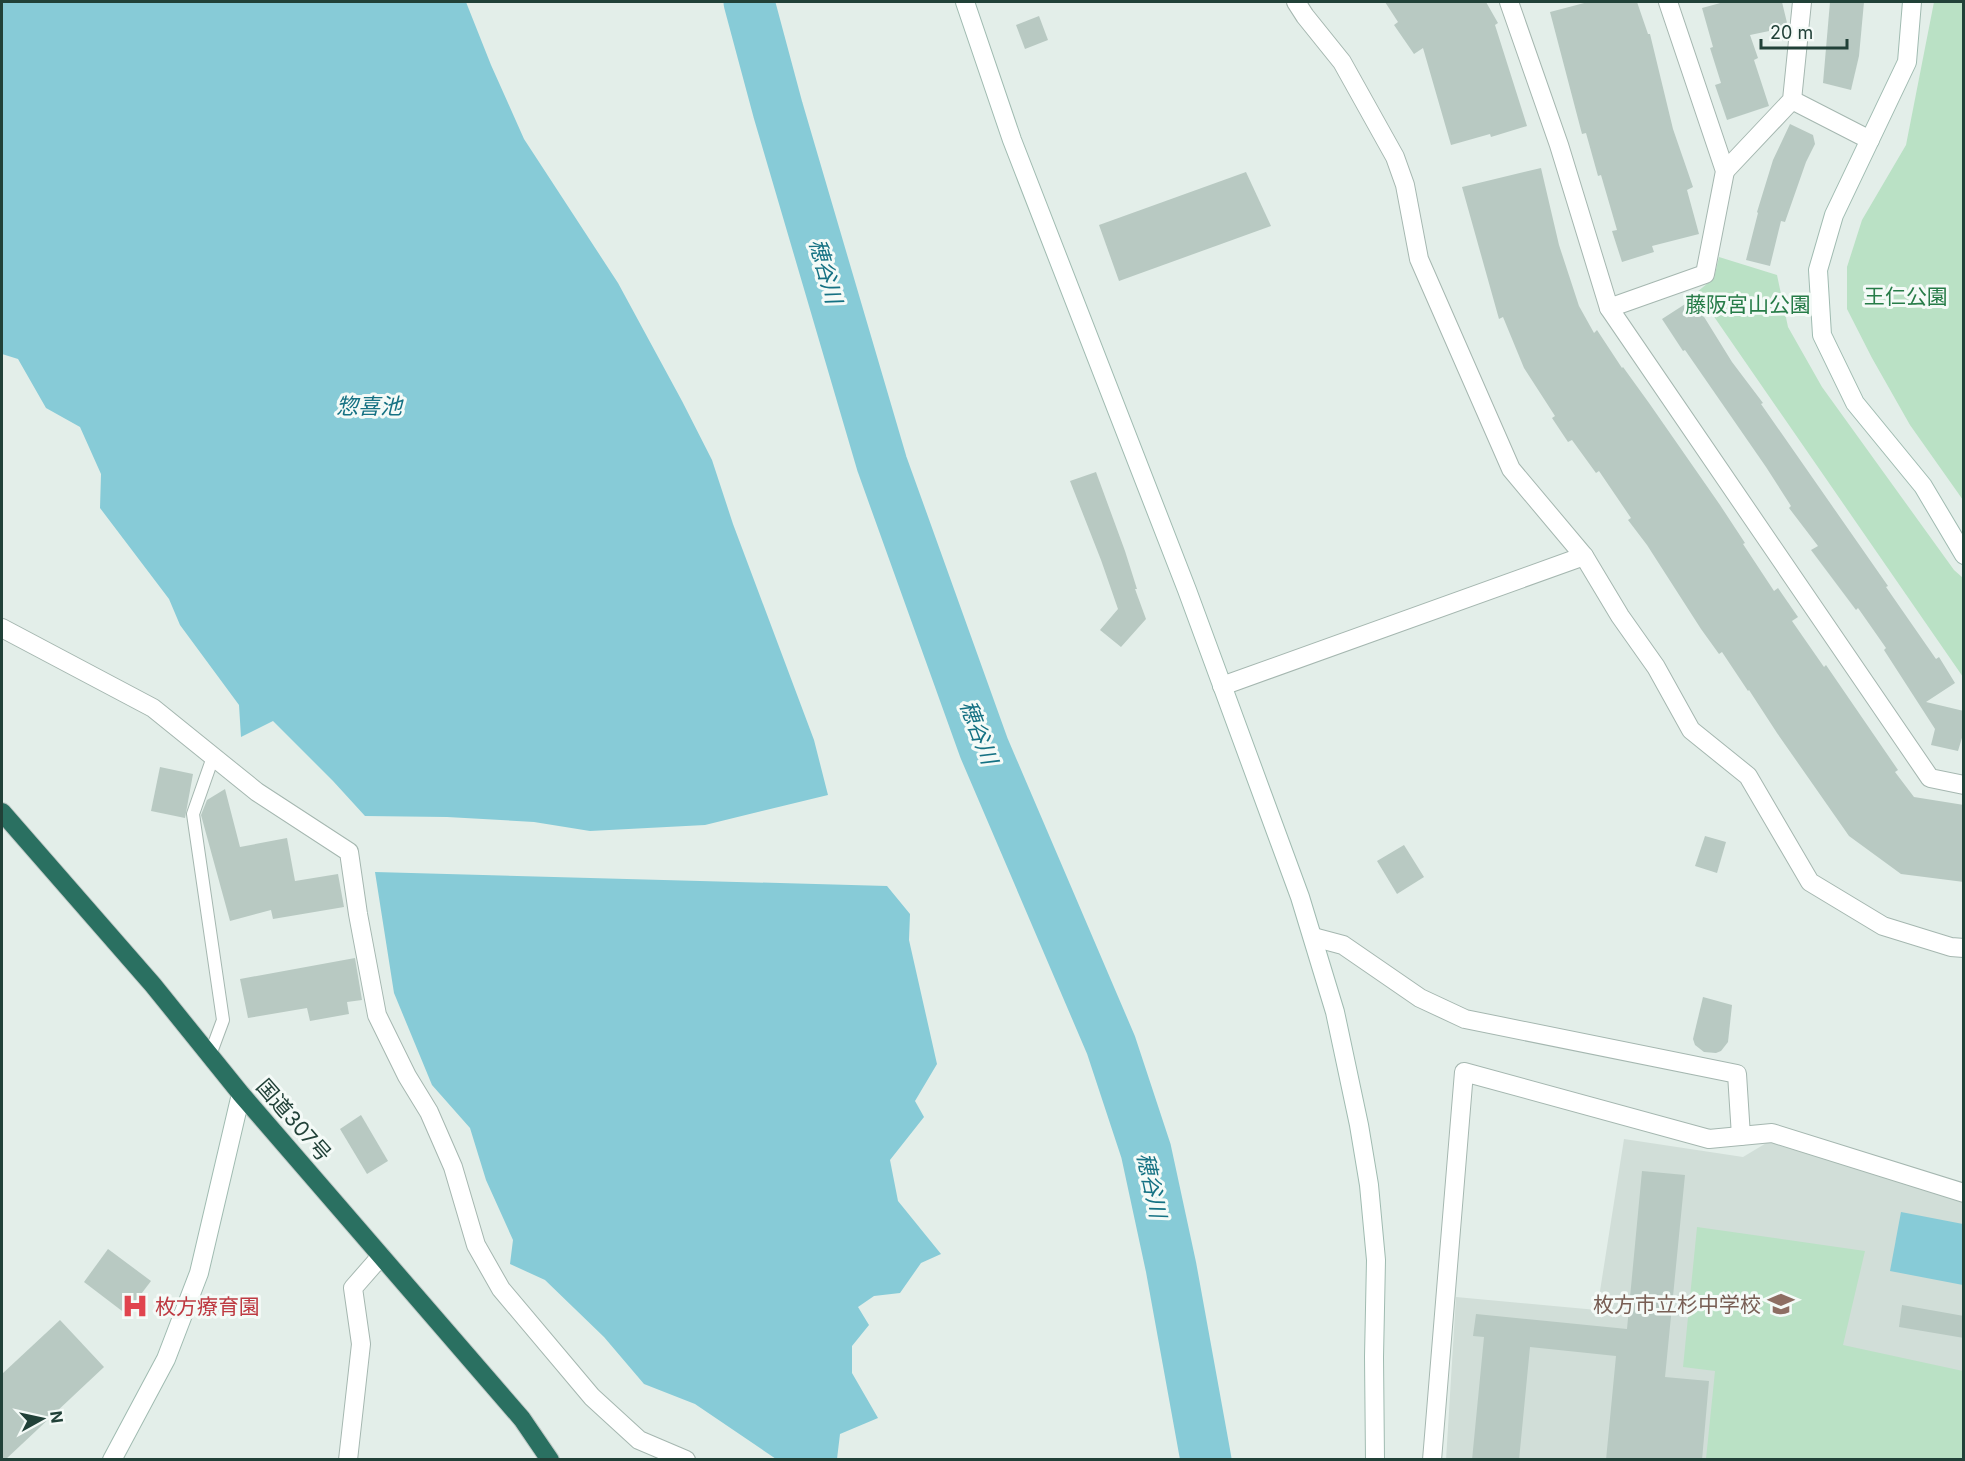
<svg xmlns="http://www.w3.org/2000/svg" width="1965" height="1461" viewBox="0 0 1965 1461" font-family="Inter,'Noto Sans JP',sans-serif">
  <rect width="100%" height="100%" fill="#e3eee9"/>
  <path fill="#d1ded8" d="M1624,1139L1743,1157L1768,1142L1963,1200V1459L1446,1460L1456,1297L1597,1310Z"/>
  <g fill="#bae1c5">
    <path d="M1934,2H1963V500L1910,425L1872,358L1847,309V267L1862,220L1906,145Z"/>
    <path d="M1719,257L1777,275L1788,327L1822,387L1954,570L1963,578V677L1697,292L1714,278Z"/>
    <path d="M1697,1227L1865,1251L1843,1345L1963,1371V1459H1706L1715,1371L1683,1367Z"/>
  </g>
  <g fill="#87cbd7">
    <path d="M2,2H466L491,65L524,139L618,283L682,401L712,460L733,524L814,740L828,795L705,825L590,831L534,822L447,817L365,816L333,781L273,721L241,737L239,705L180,625L169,599L100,508L101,474L80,427L46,408L18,359L2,354Z"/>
    <path d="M375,872L887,886L910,914L909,940L937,1064L915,1101L924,1117L890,1160L898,1201L941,1254L921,1263L900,1293L874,1296L858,1307L869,1325L852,1346V1373L878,1418L840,1434L837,1459H776L695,1404L644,1384L604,1337L545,1280L510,1264L513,1240L486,1180L470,1128L432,1085L394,993Z"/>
    <path d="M1901,1212L1963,1224V1285L1890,1271Z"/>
  </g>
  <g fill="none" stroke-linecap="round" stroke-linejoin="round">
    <path stroke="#87cbd7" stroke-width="51" d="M749,2L778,110L882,464L984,748L1111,1045L1146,1151L1171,1267L1206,1460"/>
  </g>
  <g fill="#b8c9c2">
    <path d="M1385,2H1486L1498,23L1495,25L1527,126L1491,137L1490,134L1451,145L1423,48L1414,54L1394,25L1398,22Z"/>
    <path d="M1588,2H1637L1648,34H1650L1673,129L1693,187L1687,190L1699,234L1652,246L1654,252L1622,262L1612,231L1617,230L1601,175L1598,176L1586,133L1582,134L1550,12Z"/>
    <path d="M1724,2H1782L1788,27L1750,35L1758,58L1754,60L1769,106L1727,120L1715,85L1721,83L1710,48L1713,47L1702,8Z"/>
    <path d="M1830,2H1864L1859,56L1851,90L1823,83Z"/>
    <path d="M1039,16L1048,40L1025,49L1016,25Z"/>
    <path d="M1790,124L1813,135L1815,144L1806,162L1785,222L1781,221L1770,266L1746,260L1758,213L1757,212L1773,160Z"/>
    <path d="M1541,168L1559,245L1579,306L1594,333L1597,330L1622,368L1623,367L1649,403L1720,505L1745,543L1743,544L1774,591L1778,588L1798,617L1792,621L1824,667L1826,665L1898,770L1895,772L1914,797L1964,805V882L1901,874L1849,836L1777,733L1749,690L1748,691L1722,652L1719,654L1701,629L1647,545L1628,520L1631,518L1599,471L1596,473L1572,440L1568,442L1552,418L1555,416L1524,368L1503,317L1499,319L1462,187Z"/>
    <path d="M1246,172L1271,226L1119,281L1099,225Z"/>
    <path d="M1693,299L1732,362L1763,403L1761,404L1888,586L1886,587L1936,659L1939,657L1955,683L1926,702L1964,711V731L1958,751L1931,745L1935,729L1884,650L1886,648L1858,608L1856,610L1811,550L1818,546L1789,508L1791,506L1766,467L1685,350L1683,351L1662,319Z"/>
    <path d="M1096,472L1125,551L1137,589H1135L1146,619L1121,647L1100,630L1118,609L1101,560L1070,481Z"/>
    <path d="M160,767L193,774L185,818L151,811Z"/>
    <path d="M225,789L240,847L287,838L295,881L338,874L344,907L273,919L271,910L230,921L201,815L207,800Z"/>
    <path d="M1705,836L1726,842L1717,873L1695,866Z"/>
    <path d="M1404,845L1424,877L1397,894L1377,861Z"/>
    <path d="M355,958L362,1000L347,1002L349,1014L310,1021L307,1008L248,1018L240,979Z"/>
    <path d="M1703,997L1732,1005L1728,1042L1721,1051L1716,1053L1704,1052L1695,1045L1693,1039Z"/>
    <path d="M361,1115L388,1161L367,1174L340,1129Z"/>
    <path d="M1642,1171L1685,1175L1665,1377L1709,1381L1702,1460H1606L1616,1356L1530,1347L1519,1460H1472L1484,1337L1473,1336L1476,1314L1627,1329Z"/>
    <path d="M108,1249L151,1281L126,1314L84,1282Z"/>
    <path d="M1902,1305L1964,1316V1338L1899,1327Z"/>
    <path d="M60,1320L104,1367L5,1460H2V1374Z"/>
  </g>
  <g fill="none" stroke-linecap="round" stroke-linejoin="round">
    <g stroke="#a5b7b0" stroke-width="14">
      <path id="lane" d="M210,1055L223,1020L193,814L213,757"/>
    </g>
    <g stroke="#a5b7b0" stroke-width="20">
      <g id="street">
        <path d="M1296,2L1305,16L1342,62L1395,157L1405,185L1419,259L1511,469L1584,556L1620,616L1656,667L1691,730L1748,776L1810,882L1883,926L1951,947L1964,948"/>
        <path d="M1509,2L1559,145L1609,308L1930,778L1964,785"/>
        <path d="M1792,100L1870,140"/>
        <path d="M1725,171L1792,100L1802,2"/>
        <path d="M1609,308L1705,274L1725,171L1668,2"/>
        <path d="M2,628L153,708L257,792L349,852L358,914L377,1015L407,1076L429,1112L453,1167L476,1245L501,1289L592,1397L639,1440L686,1460"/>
        <path d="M1222,686L1584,556"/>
        <path d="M1313,937L1343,945L1420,998L1465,1019L1737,1074L1741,1136"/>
        <path d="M348,1460L361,1344L353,1288L381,1256"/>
        <path d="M1432,1460L1464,1072L1709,1139L1772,1133L1964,1193"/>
      </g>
    </g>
    <g stroke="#a0bbb1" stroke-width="20">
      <g id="secondary">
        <path d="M965,2L1012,140L1187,590L1300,897L1335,1012L1359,1125L1369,1185L1376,1260L1374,1357L1375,1460"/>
        <path d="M1912,2L1907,62L1834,215L1818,270L1822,335L1855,403L1923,486L1964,555"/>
        <path d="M112,1460L166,1359L199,1273L241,1094"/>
      </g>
    </g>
    <g stroke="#c1cac7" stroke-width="20">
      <path id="highway" d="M2,812L153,985L241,1094L522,1419L550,1460"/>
    </g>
    <use href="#lane" stroke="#fff" stroke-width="12"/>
    <use href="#street" stroke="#fff" stroke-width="18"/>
    <use href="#secondary" stroke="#fff" stroke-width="18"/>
    <use href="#highway" stroke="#2a7061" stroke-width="18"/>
  </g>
  <defs>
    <g id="school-bare" transform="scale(2.07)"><path d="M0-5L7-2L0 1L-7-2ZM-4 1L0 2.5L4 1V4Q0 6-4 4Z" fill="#8d6e63" stroke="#f4faf7" stroke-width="2.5" paint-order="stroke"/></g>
    <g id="hospital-bare" transform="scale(2.07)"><path d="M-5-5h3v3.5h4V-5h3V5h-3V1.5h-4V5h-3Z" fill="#e0444e" stroke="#f4faf7" stroke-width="2.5" paint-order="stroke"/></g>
  </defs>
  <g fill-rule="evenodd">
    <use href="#school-bare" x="1781" y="1304"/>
    <use href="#hospital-bare" x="135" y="1306"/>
  </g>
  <g text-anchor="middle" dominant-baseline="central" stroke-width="6" stroke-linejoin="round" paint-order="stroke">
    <g font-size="21" fill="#277c48" stroke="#f4faf7">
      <text x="1906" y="296">王仁公園</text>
      <text x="1748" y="304">藤阪宮山公園</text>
    </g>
    <g font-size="21" fill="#214138" stroke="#f4faf7">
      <text transform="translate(294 1120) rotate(49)">国道307号</text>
    </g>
    <g font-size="21" fill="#785e54" stroke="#f4faf7" text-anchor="end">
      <text x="1761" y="1304">枚方市立杉中学校</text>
    </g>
    <g font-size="21" fill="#be3a42" stroke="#f4faf7" text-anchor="start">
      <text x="155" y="1306">枚方療育園</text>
    </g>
    <g font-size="22" font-style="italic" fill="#157183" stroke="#f4faf7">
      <text transform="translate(826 271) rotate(74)">穂谷川</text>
      <text x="369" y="406">惣喜池</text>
      <text transform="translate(979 732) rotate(69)">穂谷川</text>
      <text transform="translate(1152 1185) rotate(78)">穂谷川</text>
    </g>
  </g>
  <rect width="1965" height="1461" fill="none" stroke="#214138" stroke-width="6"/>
  <g transform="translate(42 1419) rotate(82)" stroke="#f4faf7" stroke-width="4.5" paint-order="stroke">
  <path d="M0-4.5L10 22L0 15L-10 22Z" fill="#214138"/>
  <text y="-9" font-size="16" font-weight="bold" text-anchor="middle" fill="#214138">N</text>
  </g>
  <path d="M1761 39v9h86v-9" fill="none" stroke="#214138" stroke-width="3"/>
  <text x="1770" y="39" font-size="18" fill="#214138" stroke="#f4faf7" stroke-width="4.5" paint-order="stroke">20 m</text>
</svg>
